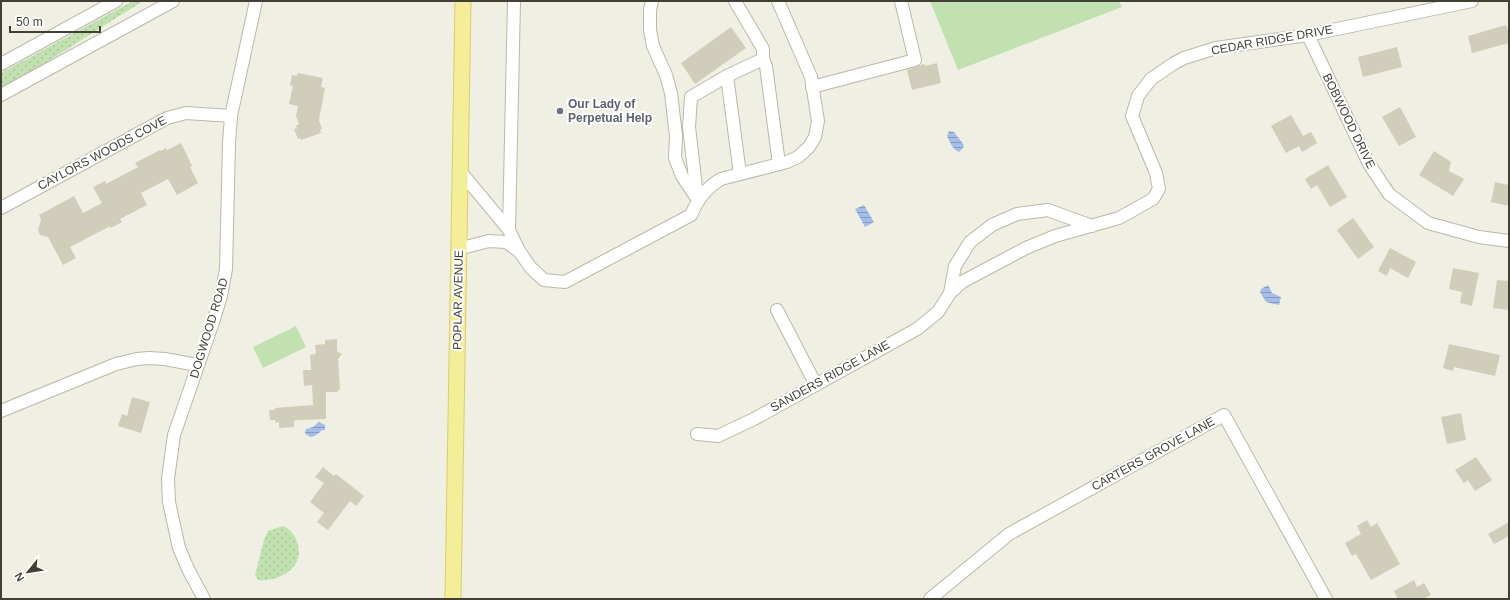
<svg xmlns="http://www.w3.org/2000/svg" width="1510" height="600" viewBox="0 0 1510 600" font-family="Helvetica,sans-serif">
  <defs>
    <pattern id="grass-dots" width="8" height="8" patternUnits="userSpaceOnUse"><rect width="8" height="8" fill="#c1e2b0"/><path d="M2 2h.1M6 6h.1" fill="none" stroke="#a7c398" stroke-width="1.8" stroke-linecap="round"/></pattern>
    <pattern id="water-rules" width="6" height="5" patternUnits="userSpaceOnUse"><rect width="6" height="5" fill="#a5bee9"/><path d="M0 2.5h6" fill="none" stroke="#889cbe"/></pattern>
  </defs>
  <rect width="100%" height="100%" fill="#f0efe4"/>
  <g fill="url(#grass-dots)">
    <path d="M133,1H143L39,67L1,88V73Z"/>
    <path d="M283,526C290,529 294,534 297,542C306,567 280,582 258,580L255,575L264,540L268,531Z"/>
  </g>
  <g fill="#c1e2b0">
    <path d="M930,1H1119L1122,7L958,70Z"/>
    <path d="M296,326L306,347L263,368L253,347Z"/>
  </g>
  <g fill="url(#water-rules)">
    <path d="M949,131L954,132L964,145L963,148L959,152C952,149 950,142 947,136Z"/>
    <path d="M864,205L874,222L865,227L855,209Z"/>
    <path d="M1268,285L1272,293L1281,297L1279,305L1266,302L1260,292L1261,289Z"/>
    <path d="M319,422L325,425V430H322C318,434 311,441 305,433L306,429L313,427Z"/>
  </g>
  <g fill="#d1cdbb">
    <path d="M1506,25L1509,34V43L1472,53L1468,36Z"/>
    <path d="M731,27L746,48L695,84L681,63Z"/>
    <path d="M1397,47L1402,67L1363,77L1358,57Z"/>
    <path d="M937,63L941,83L912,90L907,70L924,64L925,66Z"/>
    <path d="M298,73L323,78L321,87L325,88L319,120L322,129L320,130L321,133L301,140L300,138L298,139L294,129L297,128L296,126L299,124L296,116L298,106L289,104L293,86L290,85L292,75L297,76Z"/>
    <path d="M1400,107L1416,137L1399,146L1382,117Z"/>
    <path d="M1291,115L1303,136L1311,132L1317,143L1302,152L1299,146L1286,153L1271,126Z"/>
    <path d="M181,143L192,166L190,167L198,183L177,195L168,179L141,193L147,205L120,219L122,222L111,228L110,226L70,247L76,258L63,265L48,237L40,235L38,230L41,220L39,215L74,196L83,213L102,203L93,187L105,181L106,184L138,167L135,163L160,150L161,151L166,148L167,150Z"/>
    <path d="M1434,151L1451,162L1449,171L1464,179L1453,196L1419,175Z"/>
    <path d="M1328,165L1347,197L1330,207L1317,185L1311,189L1305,179Z"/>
    <path d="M1495,182L1509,185V206L1491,202Z"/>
    <path d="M1353,218L1374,247L1358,259L1337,230Z"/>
    <path d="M1390,248L1416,262L1408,278L1390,268L1387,276L1378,271Z"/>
    <path d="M1453,268L1479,273L1472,306L1460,303L1462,292L1449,289Z"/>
    <path d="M1497,280L1509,281V310L1493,308Z"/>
    <path d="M337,339V351L342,354L338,359L340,390H338V392H326V419L297,420L294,421V427L279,428V422L276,423L275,420H270L269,410H275V408L313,405L312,385L304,386L303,370H311L310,355L316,354L315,345L325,344V340Z"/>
    <path d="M1449,344L1500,355L1495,376L1454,367L1453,371L1443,368Z"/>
    <path d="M132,397L150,402L141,433L118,426L122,414L127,416Z"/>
    <path d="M1461,413L1466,440L1447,444L1441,417Z"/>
    <path d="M1476,457L1492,480L1475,491L1468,480L1464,483L1455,470Z"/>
    <path d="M323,467L334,476L336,474L364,496L356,506L350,501L328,530L317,522L324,513L310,502L324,483L315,477Z"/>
    <path d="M1367,520L1371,527L1377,523L1400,564L1371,580L1356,554L1352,556L1345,543L1361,534L1357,526Z"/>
    <path d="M1509,522V536L1494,544L1488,534Z"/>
    <path d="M1414,580L1417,587L1424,583L1431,595L1423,599H1398L1394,591Z"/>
  </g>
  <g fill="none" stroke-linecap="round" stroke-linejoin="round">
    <g stroke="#bbb8a8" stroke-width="14">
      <g id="minor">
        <path d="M652,1L650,10V30L653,46L666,75L671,93L676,136L675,158L682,176L698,200"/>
        <path d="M735,1L763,49V59L766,66L779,164"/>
        <path d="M1308,35L1369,164L1389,194L1428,223L1479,237L1509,241"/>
        <path d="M1,64L116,1"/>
        <path d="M727,76L740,174"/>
        <path d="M812,87L915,60L901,1"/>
        <path d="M1,95L173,1"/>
        <path d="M697,196L689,127L691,97L727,76L763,59"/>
        <path d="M1,208L167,118L186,113L231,116"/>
        <path d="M1092,226L1048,210L1017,214L992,225L970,242L955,266L950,293L962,282L1026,248L1055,236L1119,218L1153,199L1159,189L1156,173L1132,116L1138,96L1151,79L1173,64L1184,58L1216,48L1308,35L1472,1"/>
        <path d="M509,230L514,1"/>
        <path d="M458,249L489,241L506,242L519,251L509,230L460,171"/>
        <path d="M519,251L531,268L544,280L565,282L691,215C698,199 706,188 721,179L787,162L798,157L809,147L815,137L818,121L811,77L778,1"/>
        <path d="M777,310L816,385"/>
        <path d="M1,411L116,364L137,359L149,358L165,359L197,365"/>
        <path d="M697,434L718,436L754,419L917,329L938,312L950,293"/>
        <path d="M204,599L188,569L179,548L169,502L168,479L174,435L214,319L221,296L226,269L229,143L231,116L256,1"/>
        <path d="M930,599L1009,534L1224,415L1326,599"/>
      </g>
    </g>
    <g stroke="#d8ce6a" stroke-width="17">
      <path id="major" d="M453,599L463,1"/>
    </g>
    <use href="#minor" stroke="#fff" stroke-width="12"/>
    <use href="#major" stroke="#f5ee99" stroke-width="15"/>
  </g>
  <circle fill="#6b7280" stroke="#fff" stroke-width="1.5" cx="560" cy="111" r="4"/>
  <g text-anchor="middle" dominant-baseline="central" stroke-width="4" stroke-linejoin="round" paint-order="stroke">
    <g font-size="12" fill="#423f35" stroke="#fff">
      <text transform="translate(1272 40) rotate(-10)">CEDAR RIDGE DRIVE</text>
      <text transform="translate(1349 121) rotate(64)">BOBWOOD DRIVE</text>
      <text transform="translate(102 153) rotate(-28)">CAYLORS WOODS COVE</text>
      <text transform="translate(458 300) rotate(-89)">POPLAR AVENUE</text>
      <text transform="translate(209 328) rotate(-73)">DOGWOOD ROAD</text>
      <text transform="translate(830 376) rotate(-29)">SANDERS RIDGE LANE</text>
      <text transform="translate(1153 454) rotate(-29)">CARTERS GROVE LANE</text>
    </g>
    <g font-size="12" font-weight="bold" fill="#5b616d" stroke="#fff" text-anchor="start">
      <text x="568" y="104">Our Lady of<tspan x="568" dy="14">Perpetual Help</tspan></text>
    </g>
  </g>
  <rect width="1510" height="600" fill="none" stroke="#423f35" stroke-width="4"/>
  <g transform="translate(28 572) rotate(240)" stroke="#ffffff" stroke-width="3" paint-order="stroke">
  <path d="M0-3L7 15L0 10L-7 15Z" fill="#423f35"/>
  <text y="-6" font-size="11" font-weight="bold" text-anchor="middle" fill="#423f35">N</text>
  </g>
  <path d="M10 26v6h90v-6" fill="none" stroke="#423f35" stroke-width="2"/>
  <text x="16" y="26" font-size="12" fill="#423f35" stroke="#ffffff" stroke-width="3" paint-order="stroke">50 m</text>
</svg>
